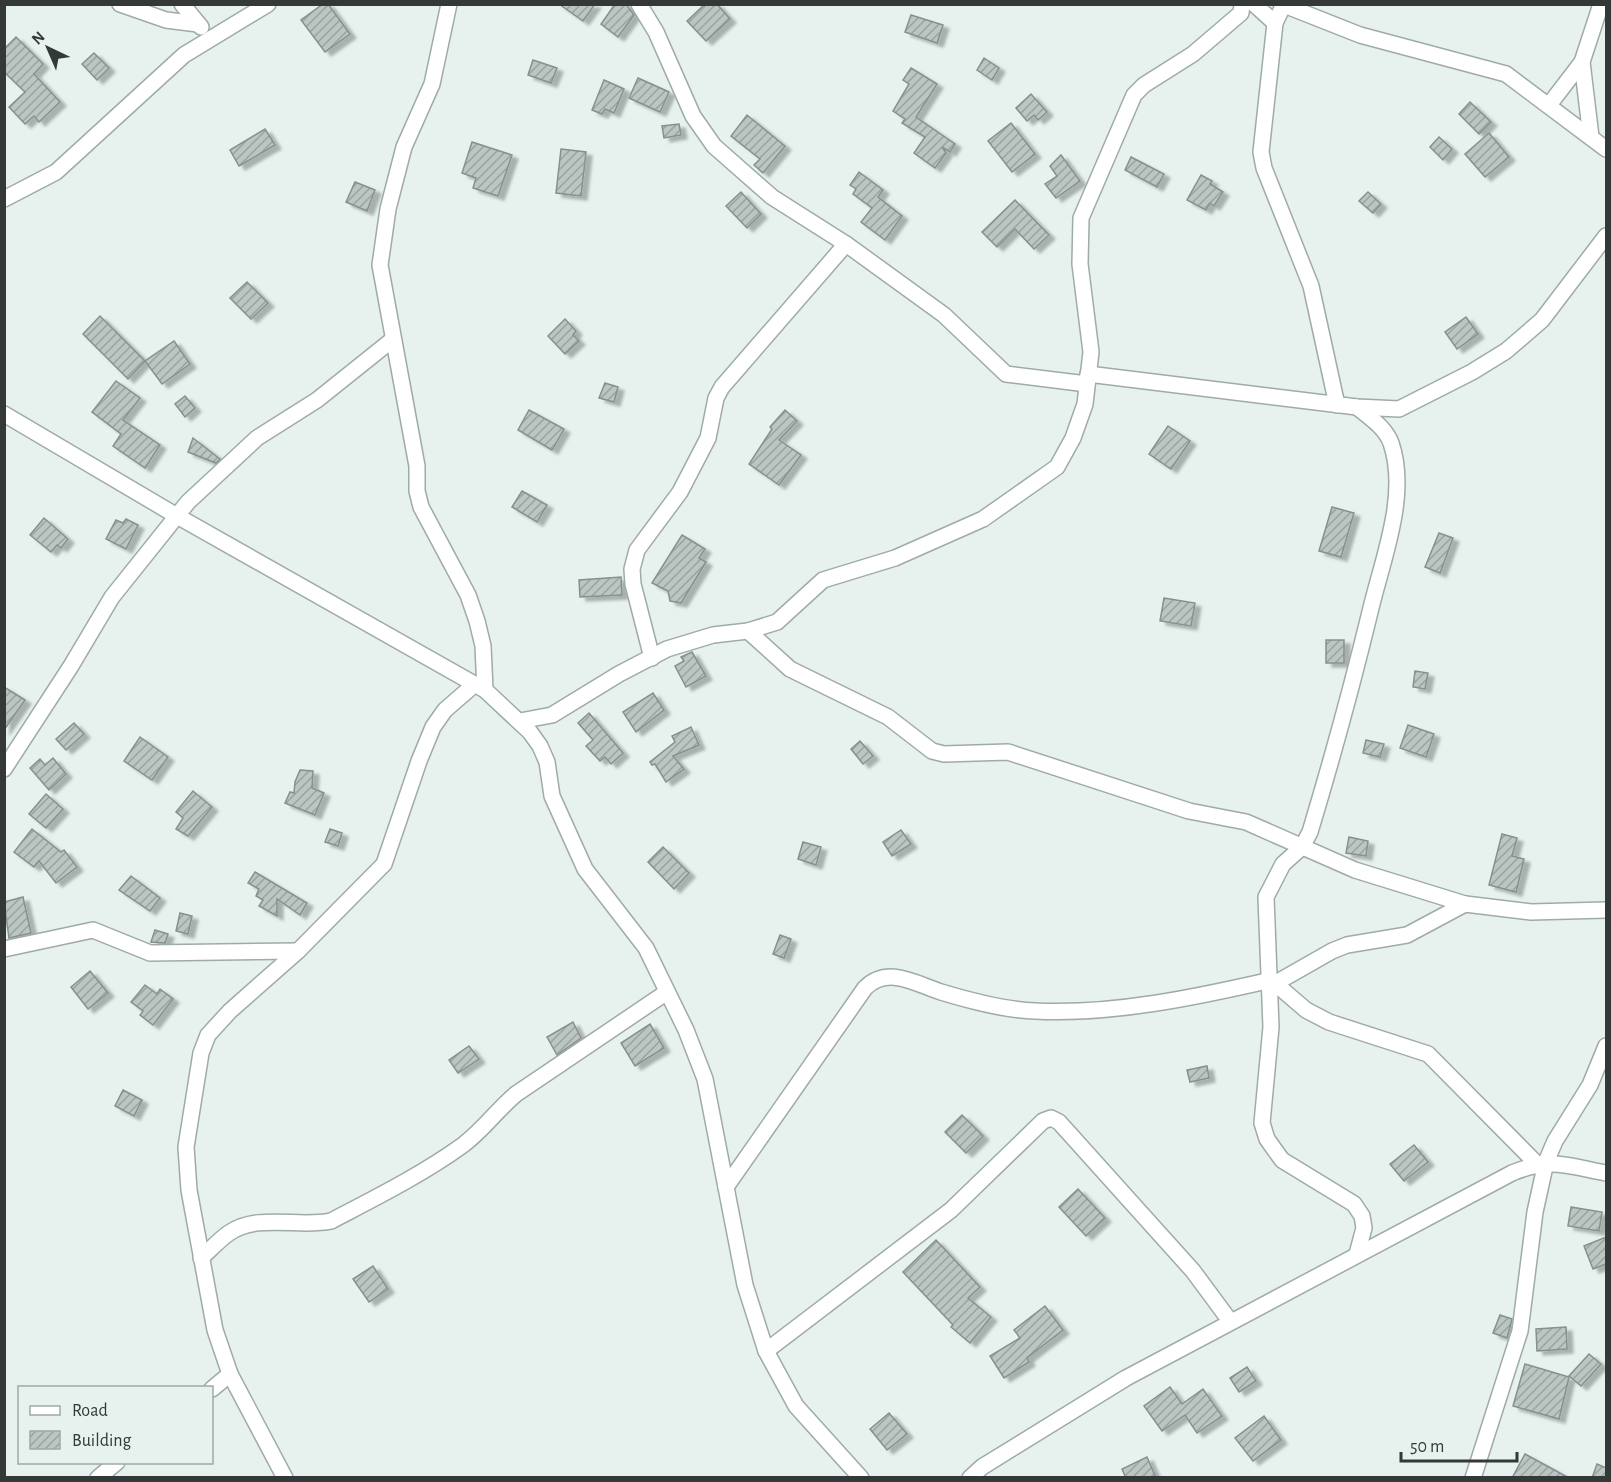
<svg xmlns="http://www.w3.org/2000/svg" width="1611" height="1482" viewBox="0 0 1611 1482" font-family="'Alegreya Sans',sans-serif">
  <defs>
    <pattern id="building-hatch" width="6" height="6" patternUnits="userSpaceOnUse" patternTransform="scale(1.5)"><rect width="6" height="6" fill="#bbc6c3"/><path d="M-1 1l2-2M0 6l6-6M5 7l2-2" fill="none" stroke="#99a29f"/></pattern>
    <filter id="shadow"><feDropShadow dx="6" dy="4" stdDeviation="1.5" flood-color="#0004"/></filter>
  </defs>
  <rect width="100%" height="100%" fill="#e7f2ef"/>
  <g fill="url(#building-hatch)" stroke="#86908d" stroke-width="1.5" filter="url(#shadow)">
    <path d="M323,4H328L350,34L325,52L301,20Z"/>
    <path d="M559,4H595L583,21Z"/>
    <path d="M615,4H626L634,15L618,37L601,24Z"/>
    <path d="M705,4H717L730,19L706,41L687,21Z"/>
    <path d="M911,15L943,25L937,43L905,32Z"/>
    <path d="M16,37L43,64L34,74L60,102L39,122L34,116L25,124L9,107L25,92L4,72V49Z"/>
    <path d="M94,53L109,68L97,80L82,64Z"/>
    <path d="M984,58L999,68L992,80L977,70Z"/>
    <path d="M533,60L557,68L551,83L528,75Z"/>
    <path d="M911,68L937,84L916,117L955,144L950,152L942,147L946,153L935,168L914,153L925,137L902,123L905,119L893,111L909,84L903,80Z"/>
    <path d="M638,78L669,92L660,112L629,98Z"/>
    <path d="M604,80L624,89L614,113L605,109L602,114L592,110Z"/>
    <path d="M1031,94L1047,112L1038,120L1034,115L1027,121L1016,108Z"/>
    <path d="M1470,102L1491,122L1479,134L1459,114Z"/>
    <path d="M747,115L785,146L763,173L754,165L760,159L731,136Z"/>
    <path d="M1011,123L1035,154L1012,172L988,141Z"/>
    <path d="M679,124L681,135L664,138L662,126Z"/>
    <path d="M265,129L275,145L239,166L230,150Z"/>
    <path d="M1489,133L1509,157L1485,177L1465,154Z"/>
    <path d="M1439,137L1452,149L1443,160L1430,147Z"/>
    <path d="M472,142L512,155L498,196L473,188L476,178L462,173Z"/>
    <path d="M561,149L586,152L581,196L556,193Z"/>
    <path d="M1061,155L1080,181L1056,198L1045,184L1057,176L1050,166Z"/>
    <path d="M1131,157L1164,174L1157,187L1125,170Z"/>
    <path d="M859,172L883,190L878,197L902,216L885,240L861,222L872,208L853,194L856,189L850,185Z"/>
    <path d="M1201,175L1212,181L1210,184L1223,192L1214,206L1210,203L1206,210L1187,200Z"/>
    <path d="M355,182L375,190L367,211L346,202Z"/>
    <path d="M741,192L761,214L747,228L726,206Z"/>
    <path d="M1368,192L1381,204L1373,213L1359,201Z"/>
    <path d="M1015,200L1049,235L1034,249L1015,229L997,247L982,232Z"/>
    <path d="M247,282L268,303L251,319L230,298Z"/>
    <path d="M100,316L145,361L128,379L83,334Z"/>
    <path d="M1466,317L1478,334L1457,349L1445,332Z"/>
    <path d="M565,319L576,331L573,335L579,341L565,354L548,336Z"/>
    <path d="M174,341L190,364L162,384L145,361Z"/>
    <path d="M116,381L140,398L123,420L160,445L145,468L113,446L121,434L92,412Z"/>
    <path d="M605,383L618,387L614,402L599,398Z"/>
    <path d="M185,396L195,408L185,417L175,404Z"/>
    <path d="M529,410L564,429L552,450L518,430Z"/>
    <path d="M785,410L797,421L779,440L801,455L779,485L749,464L772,429L770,427Z"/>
    <path d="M1168,426L1190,441L1171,469L1149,454Z"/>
    <path d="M193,438L220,459L216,463L188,452Z"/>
    <path d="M522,491L547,505L537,522L512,507Z"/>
    <path d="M1332,507L1354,513L1341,557L1319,551Z"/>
    <path d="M44,518L68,539L61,548L57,545L51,552L30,535Z"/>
    <path d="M126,519L138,525L126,549L106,539L116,520L123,523Z"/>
    <path d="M1439,533L1453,538L1440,573L1425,567Z"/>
    <path d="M682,535L705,549L699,558L706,562L681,603L670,601L668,591L652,583Z"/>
    <path d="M621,577L622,595L580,597L579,580Z"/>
    <path d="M1164,598L1195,603L1191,626L1160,621Z"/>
    <rect x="1326" y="640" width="18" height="23"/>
    <path d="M692,652L706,676L686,687L675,666L684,661L681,657Z"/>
    <path d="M1415,671L1428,673L1425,689L1413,687Z"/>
    <path d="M4,687L25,700L4,730Z"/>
    <path d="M653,693L664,710L636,732L623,712Z"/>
    <path d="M589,713L623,753L611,764L605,757L600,761L586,746L593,740L578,723Z"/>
    <path d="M74,723L84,734L66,750L56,739Z"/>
    <path d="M1408,725L1434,734L1426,757L1400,748Z"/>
    <path d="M691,727L699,745L673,756L684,769L666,782L655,764L652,765L650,762L675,742L672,736Z"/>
    <path d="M140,737L168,757L152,780L124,761Z"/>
    <path d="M1366,740L1384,744L1380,757L1363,753Z"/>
    <path d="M860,741L873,756L863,764L851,749Z"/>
    <path d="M53,758L66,774L49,790L30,768L40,759L45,765Z"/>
    <path d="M300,770L313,771L312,788L324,793L315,815L285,803L290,792L294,793L295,782Z"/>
    <path d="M193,791L212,807L188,836L176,829L183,818L176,812Z"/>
    <path d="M46,794L63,809L46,828L29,814Z"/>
    <path d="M32,829L61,852L64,850L77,867L56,883L39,861L34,867L14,852Z"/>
    <path d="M330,829L342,833L338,846L325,842Z"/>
    <path d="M901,830L911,844L892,856L883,842Z"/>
    <path d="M1502,834L1517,838L1512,856L1524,859L1516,892L1489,885Z"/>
    <path d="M1349,837L1368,841L1366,856L1346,853Z"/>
    <path d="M803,842L821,847L816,865L798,859Z"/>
    <path d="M663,847L689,873L674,889L648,862Z"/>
    <path d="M255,872L307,903L300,915L277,899V916L259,906L263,900L256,896L259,889L248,883Z"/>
    <path d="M131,876L160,898L150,911L119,890Z"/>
    <path d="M23,897L31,933L9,938L4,902Z"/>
    <path d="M180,913L192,916L188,934L176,931Z"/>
    <path d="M155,930L168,934L165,943L151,942Z"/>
    <path d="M780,935L791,939L784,958L773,954Z"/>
    <path d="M90,971L108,993L88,1009L71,987Z"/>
    <path d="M145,985L157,994L160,989L173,999L153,1025L140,1015L143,1011L131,1002Z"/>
    <path d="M573,1022L581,1038L557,1055L547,1037Z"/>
    <path d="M650,1024L664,1048L635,1066L621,1043Z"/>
    <path d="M469,1046L479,1059L458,1073L449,1060Z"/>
    <path d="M1207,1066L1209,1078L1190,1082L1187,1070Z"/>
    <path d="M123,1090L142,1100L134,1116L115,1106Z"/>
    <path d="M962,1115L983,1136L966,1153L945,1132Z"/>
    <path d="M1414,1145L1428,1162L1404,1181L1390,1164Z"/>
    <path d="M1078,1189L1105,1218L1086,1236L1059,1207Z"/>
    <path d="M1571,1207L1602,1212L1599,1231L1568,1226Z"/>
    <path d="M1606,1237V1264L1593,1269L1584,1246Z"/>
    <path d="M936,1240L980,1287L968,1298L991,1317L970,1343L951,1327L953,1325L903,1272Z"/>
    <path d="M373,1266L388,1289L369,1302L353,1279Z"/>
    <path d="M1045,1306L1063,1330L1027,1358L1029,1362L1004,1378L990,1356L1020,1338L1014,1330Z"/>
    <path d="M1500,1315L1512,1319L1507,1338L1493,1333Z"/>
    <path d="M1566,1327L1567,1349L1537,1351L1536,1329Z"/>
    <path d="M1589,1354L1601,1364L1581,1386L1569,1376Z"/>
    <path d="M1525,1364L1569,1377L1559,1419L1513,1406Z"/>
    <path d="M1247,1367L1256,1381L1239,1392L1230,1378Z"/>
    <path d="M1170,1387L1182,1404L1203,1389L1222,1416L1197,1433L1185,1415L1162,1431L1144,1406Z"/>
    <path d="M889,1413L907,1434L887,1450L870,1429Z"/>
    <path d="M1264,1416L1281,1440L1253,1461L1235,1438Z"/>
    <path d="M1525,1454L1569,1478H1512Z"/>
    <path d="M1147,1457L1156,1478H1126L1122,1469Z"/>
    <path d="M1597,1464L1606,1468V1478H1592Z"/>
  </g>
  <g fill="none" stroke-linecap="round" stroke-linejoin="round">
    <g stroke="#a0aaa8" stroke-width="18">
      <g id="minor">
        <path d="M120,4L166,20L198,24"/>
        <path d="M182,4L201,27"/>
        <path d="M449,4L432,84L404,147L388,209L380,265L417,466V491L421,507L468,595L477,621L483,646L485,690"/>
        <path d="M639,4L656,32L693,116L714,146L772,197L846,244L944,315L1006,374L1087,384L1088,374L1357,407L1399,409L1472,372L1506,351L1542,320L1606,236"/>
        <path d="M1254,4L1275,23"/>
        <path d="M1284,4L1275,23L1261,152L1264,168L1311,286L1337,405"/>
        <path d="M1284,5L1360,35L1506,74L1606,149"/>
        <path d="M1582,62L1591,137"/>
        <path d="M1549,105L1582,62L1601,4"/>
        <path d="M4,199L56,172L184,55L268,4"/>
        <path d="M1357,407C1369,417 1385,427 1391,443C1409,496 1382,560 1370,612C1352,686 1332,759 1310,832L1302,847L1283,864L1266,897L1271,1027L1262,1123L1267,1139L1282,1160L1354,1204L1362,1216L1364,1228L1357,1254"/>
        <path d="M4,414L177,516L485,690L530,732L540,746L547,762L552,796L585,869L646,948L686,1030L705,1079L745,1285L766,1351L796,1406L861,1478"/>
        <path d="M748,631L790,669L888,717L932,751L944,754L1008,752L1189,811L1246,822L1355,870L1465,904L1531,912L1606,910"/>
        <path d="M652,658L633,584L632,569L637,550L680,492L708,438L716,398L722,387L846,244"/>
        <path d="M520,721L552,715L619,674L667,649L713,635L748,631L777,622L823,580L895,558L983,519L1057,467L1073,438L1085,404L1091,352L1080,264L1081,218L1134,95L1144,85L1193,54L1241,13L1242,4"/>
        <path d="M4,769L71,666L112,597L188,502L257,438L317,400L392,340"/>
        <path d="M4,949L93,930L150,953L298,951"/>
        <path d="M1274,984L1332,951L1347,945L1407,935L1465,904"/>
        <path d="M726,1187L865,988C888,965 916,984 941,992C971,1001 1004,1010 1035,1011C1112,1015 1197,997 1271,980L1306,1010L1329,1022L1428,1054L1536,1163"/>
        <path d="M201,1258C210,1250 219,1240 229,1233C258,1213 299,1228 331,1221C375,1198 423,1174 463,1145C483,1130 497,1110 516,1094L667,992"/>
        <path d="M766,1351L951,1210L1043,1121L1051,1118L1059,1122L1193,1271L1230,1321"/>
        <path d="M212,1389L230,1374"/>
        <path d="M98,1478L117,1462"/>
        <path d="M285,1478L230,1374L215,1330L189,1190L186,1147L201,1053L208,1035L230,1011L298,951L384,864L419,761L433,727L445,710L475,684"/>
        <path d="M970,1478L982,1467L1126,1378L1512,1173C1550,1157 1568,1166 1606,1173"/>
        <path d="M1473,1478L1520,1331L1535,1212L1546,1162L1555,1141L1590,1085L1606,1046"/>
      </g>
    </g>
    <use href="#minor" stroke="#fff" stroke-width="15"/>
  </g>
  <rect width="1611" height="1482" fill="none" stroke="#343837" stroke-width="12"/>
  <rect x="18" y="1386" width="195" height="78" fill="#e7f2ef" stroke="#9fa8a5" stroke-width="1.5"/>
  <rect x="30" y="1406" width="30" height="9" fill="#ffffff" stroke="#9fa8a5" stroke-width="1.5"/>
  <text x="72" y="1416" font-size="18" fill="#343837">Road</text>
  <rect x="30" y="1431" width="30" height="18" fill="url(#building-hatch)" stroke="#9fa8a5" stroke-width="1.5"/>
  <text x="72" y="1446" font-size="18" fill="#343837">Building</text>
  <g transform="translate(48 48) rotate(316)" stroke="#e7f2ef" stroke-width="4.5" paint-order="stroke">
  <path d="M0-4.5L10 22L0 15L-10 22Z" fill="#343837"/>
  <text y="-9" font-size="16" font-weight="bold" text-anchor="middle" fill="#343837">N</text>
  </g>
  <path d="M1401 1452v9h116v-9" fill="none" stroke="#343837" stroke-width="3"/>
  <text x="1410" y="1452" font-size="18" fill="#343837" stroke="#e7f2ef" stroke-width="4.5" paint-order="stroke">50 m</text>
</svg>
